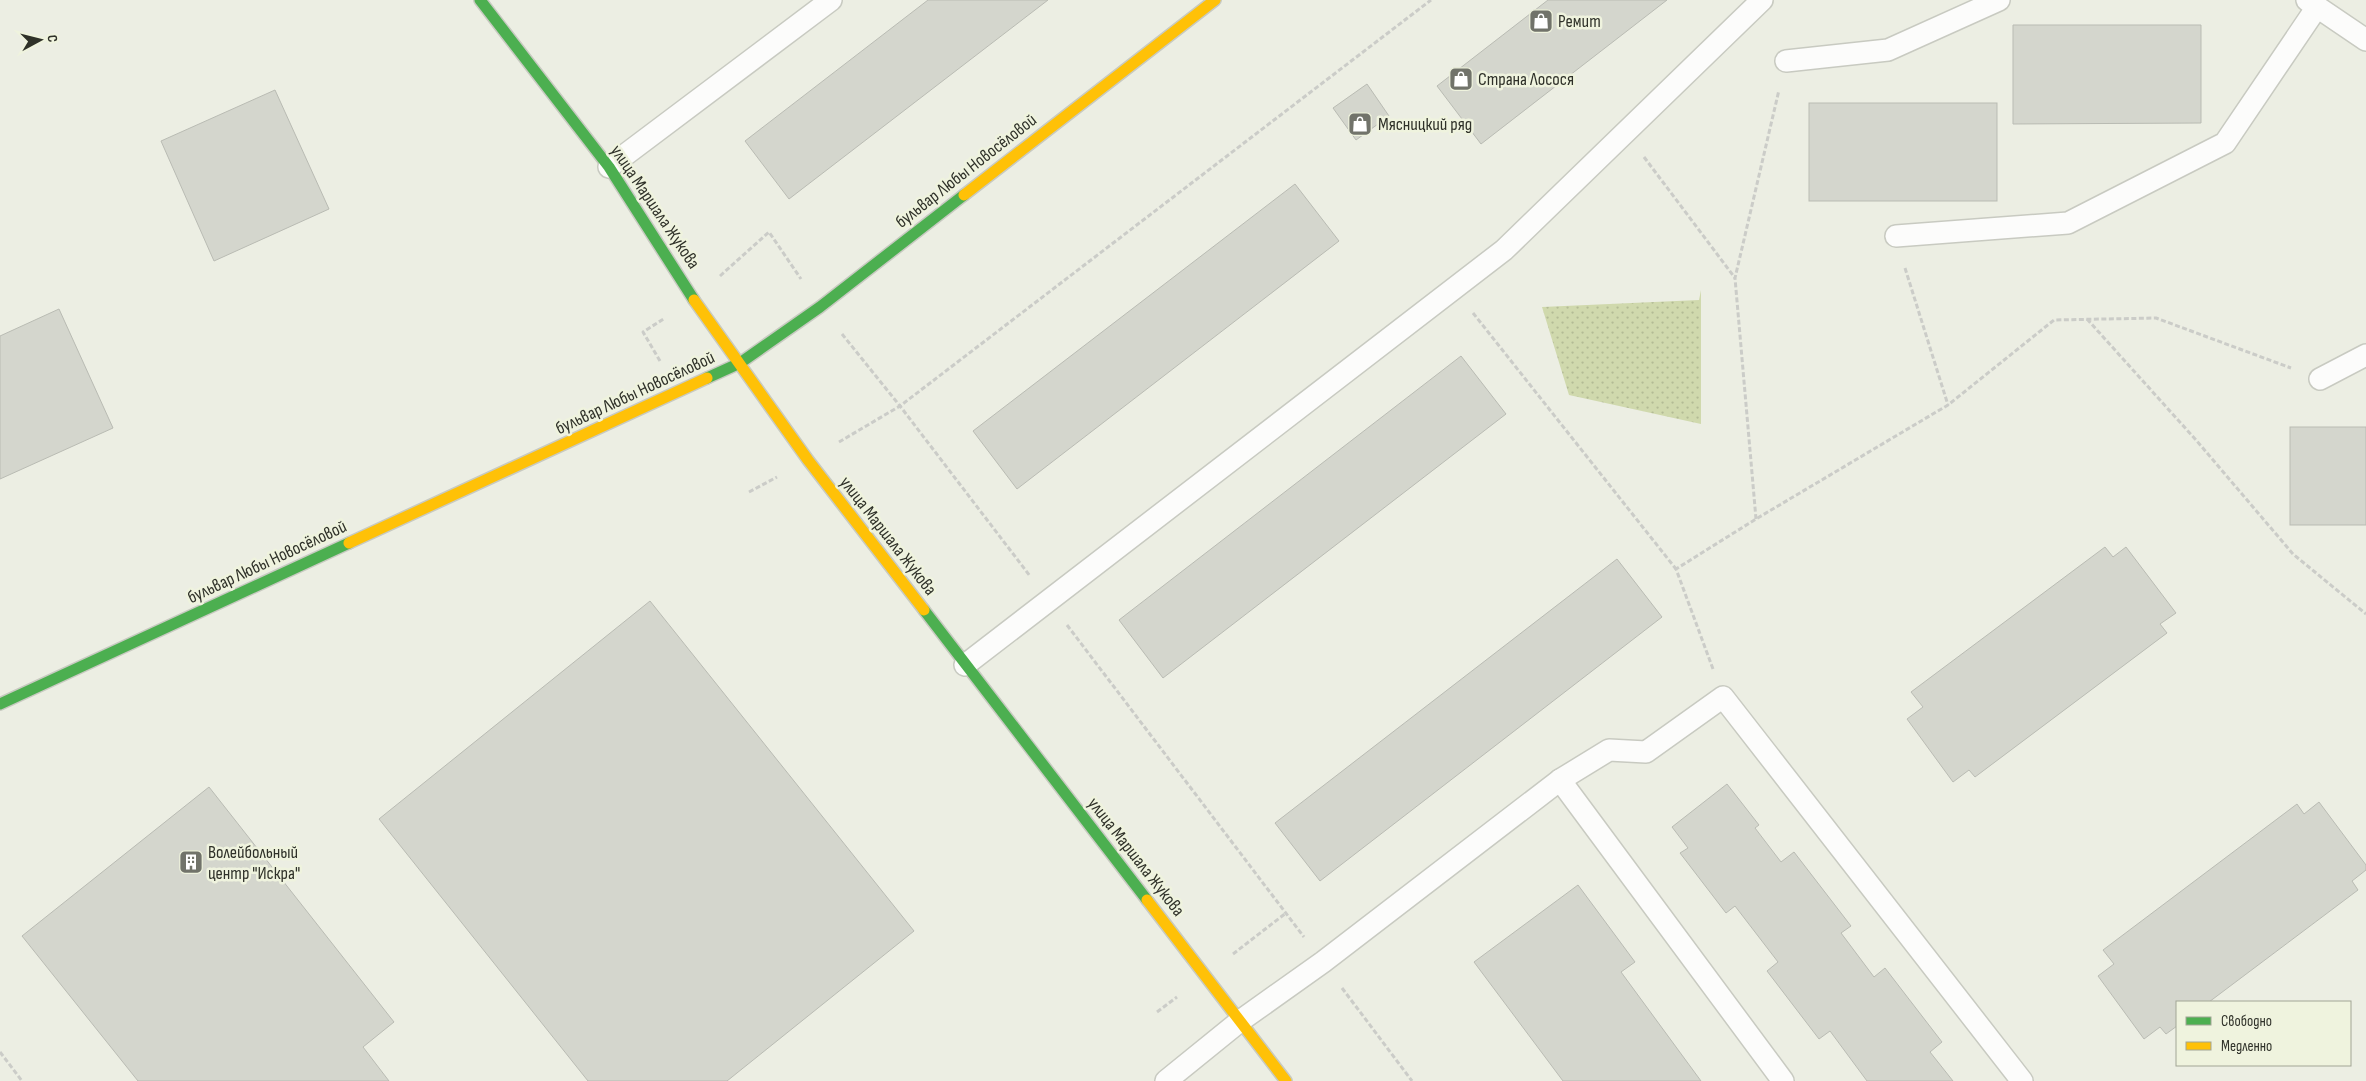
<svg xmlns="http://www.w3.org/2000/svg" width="2366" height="1081" viewBox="0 0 2366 1081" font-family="'Sofia Sans Condensed',sans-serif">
  <defs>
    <pattern id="grass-dots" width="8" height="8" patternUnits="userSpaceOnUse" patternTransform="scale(1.25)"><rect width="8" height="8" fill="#d0d9ad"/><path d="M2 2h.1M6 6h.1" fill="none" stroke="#b3bb95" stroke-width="1.8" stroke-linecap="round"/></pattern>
  </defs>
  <rect width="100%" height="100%" fill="#eceee3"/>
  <path fill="url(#grass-dots)" d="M1701,290V424L1569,395L1542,307L1699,300Z"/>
  <g fill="#d4d6cd" stroke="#b9bbb3">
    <path d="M928,0H1048L789,199L745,141Z"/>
    <path d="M1548,0H1667L1481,144L1437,86Z"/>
    <path d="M2013,25H2201V123L2013,124Z"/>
    <path d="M1367,84L1389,116L1356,140L1333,108Z"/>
    <path d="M275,90L329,209L214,261L161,141Z"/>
    <rect x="1809" y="103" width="188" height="98"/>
    <path d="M1295,184L1339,241L1017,489L973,431Z"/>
    <path d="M59,309L113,428L0,479V336Z"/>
    <path d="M1461,356L1506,414L1163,678L1119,620Z"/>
    <rect x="2290" y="427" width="76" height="98"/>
    <path d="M2105,547L2113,557L2126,547L2176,613L2160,624L2167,633L1975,777L1969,770L1953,782L1907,719L1923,707L1911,692Z"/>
    <path d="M1617,559L1662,617L1320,881L1275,823Z"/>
    <path d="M650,601L914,931L727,1081H588L379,819Z"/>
    <path d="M1727,784L1759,825L1755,828L1781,862L1794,852L1851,926L1841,933L1874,977L1885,968L1942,1042L1930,1052L1953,1081H1867L1830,1031L1819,1039L1767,971L1778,962L1735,906L1726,913L1680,853L1688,848L1672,827Z"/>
    <path d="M209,787L394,1022L363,1047L389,1081H138L22,936Z"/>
    <path d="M2319,802L2366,865V870L2352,881L2358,890L2209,1002H2177V1026L2166,1034L2160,1027L2144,1039L2098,976L2114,964L2103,950L2297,804L2304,814Z"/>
    <path d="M1578,885L1635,962L1621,972L1701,1081H1563L1474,962Z"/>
  </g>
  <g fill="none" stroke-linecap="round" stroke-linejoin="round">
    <g stroke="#c8cac1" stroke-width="24">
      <g id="lane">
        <path d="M2307,0L2366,40"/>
        <path d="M1786,61L1888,50L1999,0"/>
        <path d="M609,167L831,0"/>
        <path d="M1896,236L2068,223L2225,143L2317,7"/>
        <path d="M2320,379L2366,355"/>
        <path d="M965,665L1504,250L1762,0"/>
        <path d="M1560,780L1783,1081"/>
        <path d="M1166,1081L1240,1021L1323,962L1560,780L1609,750L1646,752L1723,697L2022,1081"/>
      </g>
    </g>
    <g stroke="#c8cac1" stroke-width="14">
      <g id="fast">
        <path d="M480,0L609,167L694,300"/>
        <path d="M707,378L740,363L820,307L964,195"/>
        <path d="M924,610L1147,900"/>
        <path d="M0,704L349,543"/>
      </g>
    </g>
    <g stroke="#c8cac1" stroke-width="14">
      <g id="slow">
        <path d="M964,195L1215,0"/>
        <path d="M694,300L808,460L924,610"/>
        <path d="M349,543L707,378"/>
        <path d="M1147,900L1286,1081"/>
      </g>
    </g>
    <g stroke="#cbccc8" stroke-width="3" stroke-dasharray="5 2.5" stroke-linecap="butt">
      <path d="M1644,157L1735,278"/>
      <path d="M1905,268L1948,405"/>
      <path d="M720,276L769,232L801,279"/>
      <path d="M1473,313L1676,569"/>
      <path d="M2087,319L2196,440L2293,554L2366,614"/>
      <path d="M842,334L900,406L1030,576"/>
      <path d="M660,361L643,332L665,318"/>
      <path d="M839,442L900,406L1431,0"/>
      <path d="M749,492L777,477"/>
      <path d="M1756,519L1735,278L1779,90"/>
      <path d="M1067,625L1304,937"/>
      <path d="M1713,669L1676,569L1756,519L1948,405L2054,320L2156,318L2291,368"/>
      <path d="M1233,954L1286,913"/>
      <path d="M1342,988L1412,1081"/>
      <path d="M1157,1012L1177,997"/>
      <path d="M0,1052L22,1081"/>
    </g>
    <use href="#lane" stroke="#fcfcfb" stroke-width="21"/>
    <use href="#fast" stroke="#4caf50" stroke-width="11"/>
    <use href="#slow" stroke="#ffc107" stroke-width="11"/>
  </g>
  <defs>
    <g id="shop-square" transform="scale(1.25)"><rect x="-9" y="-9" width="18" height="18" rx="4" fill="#71736a" stroke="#eff3de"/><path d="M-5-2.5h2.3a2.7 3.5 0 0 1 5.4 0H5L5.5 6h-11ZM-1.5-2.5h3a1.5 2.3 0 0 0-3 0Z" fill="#fff"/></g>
    <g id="building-square" transform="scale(1.25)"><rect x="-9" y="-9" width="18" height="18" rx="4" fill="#71736a" stroke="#eff3de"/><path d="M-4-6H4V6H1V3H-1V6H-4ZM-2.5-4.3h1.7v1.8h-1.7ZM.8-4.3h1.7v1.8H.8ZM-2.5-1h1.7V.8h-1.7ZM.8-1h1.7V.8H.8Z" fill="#fff"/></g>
  </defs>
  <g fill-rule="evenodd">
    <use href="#shop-square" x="1541" y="21"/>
    <use href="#shop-square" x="1461" y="79"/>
    <use href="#shop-square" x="1360" y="124"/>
    <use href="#building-square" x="191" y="862"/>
  </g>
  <g text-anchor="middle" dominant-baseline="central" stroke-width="5" stroke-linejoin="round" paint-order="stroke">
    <g font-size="18" fill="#2f3129" stroke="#eff3de" text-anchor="start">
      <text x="1558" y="21">Ремит</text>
      <text x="1478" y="79">Страна Лосося</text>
      <text x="1378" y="124">Мясницкий ряд</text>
      <text x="208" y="852">Волейбольный<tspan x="208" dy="21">центр "Искра"</tspan></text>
    </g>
    <g font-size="18" fill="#2f3129" stroke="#eff3de">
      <text transform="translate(966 171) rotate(-38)">бульвар Любы Новосёловой</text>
      <text transform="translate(655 207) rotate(56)">улица Маршала Жукова</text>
      <text transform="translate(635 393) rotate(-25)">бульвар Любы Новосёловой</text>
      <text transform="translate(888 536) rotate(52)">улица Маршала Жукова</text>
      <text transform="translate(267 562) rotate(-25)">бульвар Любы Новосёловой</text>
      <text transform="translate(1136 857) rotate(52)">улица Маршала Жукова</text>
    </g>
  </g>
  <rect x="2176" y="1001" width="175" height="65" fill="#eff3de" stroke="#a2a596"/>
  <rect x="2186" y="1017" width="25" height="8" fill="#4caf50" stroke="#a2a596"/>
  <text x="2221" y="1026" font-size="15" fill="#2f3129">Свободно</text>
  <rect x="2186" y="1042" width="25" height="8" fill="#ffc107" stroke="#a2a596"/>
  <text x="2221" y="1051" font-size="15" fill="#2f3129">Медленно</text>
  <g transform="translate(40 40) rotate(83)" stroke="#eff3de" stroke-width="4" paint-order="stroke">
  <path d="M0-4L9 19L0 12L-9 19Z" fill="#2f3129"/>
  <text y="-8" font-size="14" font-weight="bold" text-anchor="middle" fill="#2f3129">С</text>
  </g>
</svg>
